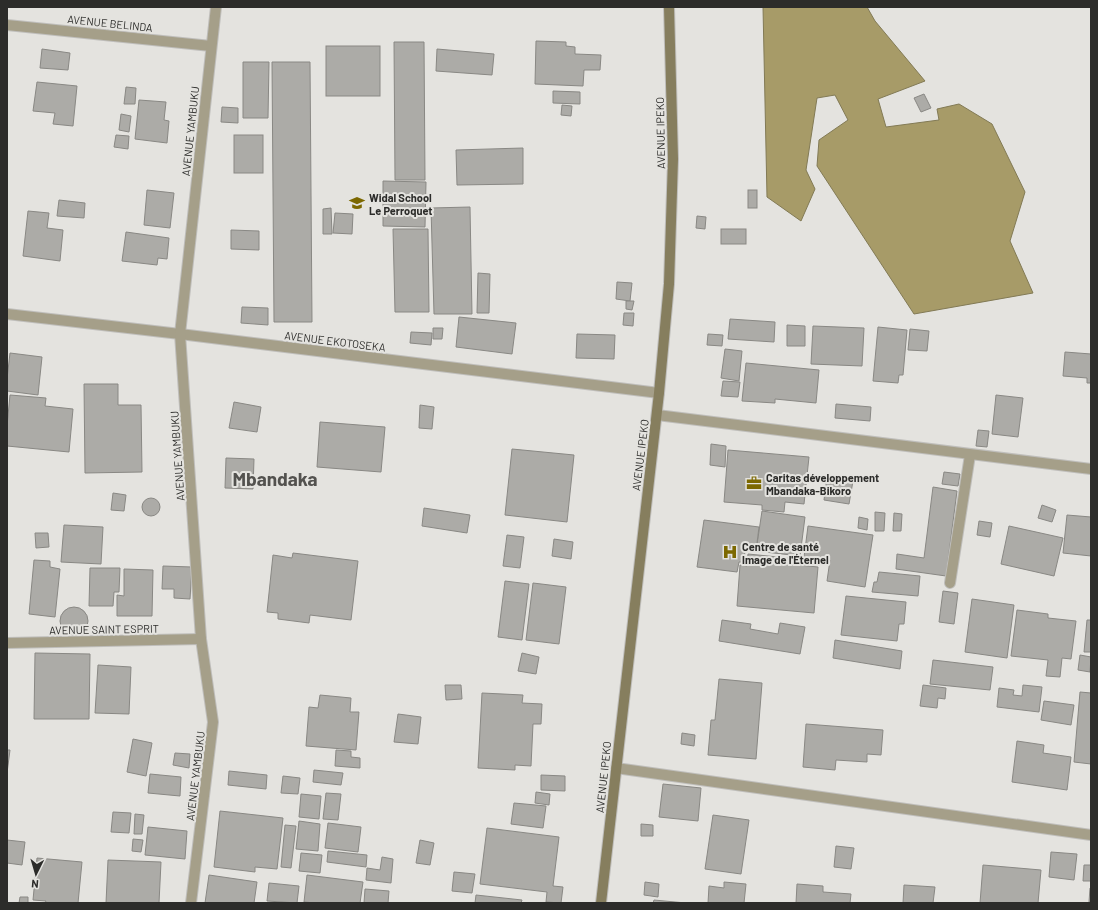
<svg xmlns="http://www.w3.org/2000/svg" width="1098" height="910" viewBox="0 0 1098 910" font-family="Barlow,sans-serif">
  <rect width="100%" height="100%" fill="#e4e3df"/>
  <path fill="#a79b68" stroke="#827a55" d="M763,7H867L875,21L925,81L878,99L886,127L939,120L937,109L959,104L992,124L1025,192L1010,241L1033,293L914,314L817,166L819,140L848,120L835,95L817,98L806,170L815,189L801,221L767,197Z"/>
  <g fill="#acaba7" stroke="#898884">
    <path d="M536,41L566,42V46L575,47V54L601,55L600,70H584L583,86L535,84Z"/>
    <path d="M394,42H424L425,180H395Z"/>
    <rect x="326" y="46" width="54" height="50"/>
    <path d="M42,49L70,53L68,70L40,68Z"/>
    <path d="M437,49L494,54L492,75L436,71Z"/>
    <path d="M243,62H269L268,118H243Z"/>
    <path d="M272,62H310L312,322H274Z"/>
    <path d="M37,82L77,86L73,126L53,124L55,113L33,111Z"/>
    <path d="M126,87L136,88L135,104H124Z"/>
    <path d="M553,91L580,92V104L553,103Z"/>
    <path d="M924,94L931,108L921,112L914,98Z"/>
    <path d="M139,100L166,102L164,120L169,121L167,143L135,139Z"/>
    <path d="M562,105L572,106L571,116L561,115Z"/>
    <path d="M222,107L238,108V123L221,122Z"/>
    <path d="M121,114L131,116L129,132L119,130Z"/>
    <path d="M116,135L129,136L128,149L114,147Z"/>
    <rect x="234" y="135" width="29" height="38"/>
    <path d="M523,148V184L457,185L456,150Z"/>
    <path d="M383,181L426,182L425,227L383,226Z"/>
    <path d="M147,190L174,193L170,228L144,225Z"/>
    <rect x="748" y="190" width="9" height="18"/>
    <path d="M59,200L85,203L84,218L57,216Z"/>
    <path d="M470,207L472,314H434L431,208Z"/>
    <path d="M331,208L332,234H323V209Z"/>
    <path d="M28,211L49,213L47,228L63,230L60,261L23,256Z"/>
    <path d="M335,213L353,214L352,234L333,233Z"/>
    <path d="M697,216L706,217L705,229L696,228Z"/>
    <path d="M393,229H428L429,312H395Z"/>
    <rect x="721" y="229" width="25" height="15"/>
    <path d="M231,230L259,231V250L231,249Z"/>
    <path d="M126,232L169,238L167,259L158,258L157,265L122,261Z"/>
    <path d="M478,273L490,274L489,313H477Z"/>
    <path d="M617,282L632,283L630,301L616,299Z"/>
    <path d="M626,301H634L632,310L626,309Z"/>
    <path d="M242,307L268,308V325L241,323Z"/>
    <path d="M624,313H634L633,326L623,325Z"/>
    <path d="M459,317L516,323L512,354L456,347Z"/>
    <path d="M730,319L775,322L774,342L728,339Z"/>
    <path d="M787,325L805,326V346H787Z"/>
    <path d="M813,326L864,328L862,366L811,364Z"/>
    <path d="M878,327L907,330L903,375H899L898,383L873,381Z"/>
    <path d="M433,328H443L442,339H433Z"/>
    <path d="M910,329L929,331L927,351L908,350Z"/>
    <path d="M411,332L432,333L431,345L410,343Z"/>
    <path d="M577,334L615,335L614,359L576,358Z"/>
    <path d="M708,334L723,335L722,346L707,345Z"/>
    <path d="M725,349L742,351L739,381L721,378Z"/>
    <path d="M1065,352L1091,354V383H1087V378L1063,376Z"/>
    <path d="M10,353L42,357L38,395L7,391V379Z"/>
    <path d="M746,363L819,370L816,403L775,399V403L742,401Z"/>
    <path d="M723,381L740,382L738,397L721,396Z"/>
    <path d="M84,384H118V405H141L142,472L85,473Z"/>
    <path d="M10,395L46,398L45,406L73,409L69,452L7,446V426Z"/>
    <path d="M996,395L1023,398L1018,437L992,434Z"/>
    <path d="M234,402L261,407L257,432L229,428Z"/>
    <path d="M836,404L871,407L870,421L835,418Z"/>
    <path d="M420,405L434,407L432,429L419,428Z"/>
    <path d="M320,422L385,427L381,472L317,467Z"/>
    <path d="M978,430L989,431L987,447L976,446Z"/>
    <path d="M711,444L726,446L725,467L710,465Z"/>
    <path d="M512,449L574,455L567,522L505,515Z"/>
    <path d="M728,450L809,457L804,504L785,502L784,512L762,510V505L724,502Z"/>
    <path d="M226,458L254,459L253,489L225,488Z"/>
    <path d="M944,472L960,474L958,486L942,484Z"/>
    <path d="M827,477L853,481L849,504L824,500Z"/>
    <path d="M933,487L957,491L946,576L896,569L897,554L924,558Z"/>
    <path d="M113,493L126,495L124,511L111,510Z"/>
    <circle cx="151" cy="507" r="9"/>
    <path d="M1042,505L1056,510L1052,522L1038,518Z"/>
    <path d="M424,508L470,515L467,533L422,526Z"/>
    <path d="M762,511L805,517L800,556L756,551Z"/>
    <path d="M875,512L885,513L884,531H875Z"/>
    <path d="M894,513L902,514L901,531H893Z"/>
    <path d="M1067,515L1091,517V556L1063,553Z"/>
    <path d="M859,517L868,519L867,530L858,528Z"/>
    <path d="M704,520L759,527L756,551L745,550L744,562H739L737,572L697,567Z"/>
    <path d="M979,521L992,523L990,537L977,535Z"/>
    <path d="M64,525L103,527L101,564L61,562Z"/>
    <path d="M808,526L873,535L865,587L827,581L830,560L804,557Z"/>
    <path d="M1009,526L1063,538L1054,576L1001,564Z"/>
    <path d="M35,533H48L49,547L36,548Z"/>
    <path d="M507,535L524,537L520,568L503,566Z"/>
    <path d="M554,539L573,542L571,559L552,556Z"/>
    <path d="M293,553L358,561L351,620L310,615L309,623L278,619V613L267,612L273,555L292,558Z"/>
    <path d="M748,554L788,558V564L818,567L814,613L737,606L740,565L747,566Z"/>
    <path d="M34,560L50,561V567L60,569L55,617L29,614Z"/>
    <path d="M163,566L192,567L190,599L174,598V589H162Z"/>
    <path d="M90,568H120L119,592H114L113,606H89Z"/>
    <path d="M124,569L153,570L152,616H117V595L124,596Z"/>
    <path d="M879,572L920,576L918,596L872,592L874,582H877Z"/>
    <path d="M505,581L529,584L522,640L498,637Z"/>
    <path d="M533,583L566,587L559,644L526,640Z"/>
    <path d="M943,591L958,593L954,624L939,622Z"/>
    <path d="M846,596L906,602L904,624H899L897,641L841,635Z"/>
    <path d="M972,599L1014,605L1007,658L965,652Z"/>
    <circle cx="74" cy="621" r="14"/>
    <path d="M1017,610L1048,614V618L1076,621L1071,659L1062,658L1060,677L1046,676L1048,660L1011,656Z"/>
    <path d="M722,620L751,624L750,629L778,634L780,623L805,627L800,654L719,641Z"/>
    <path d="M1087,620H1091V652H1084Z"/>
    <path d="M835,640L902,651L900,669L833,658Z"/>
    <path d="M35,653L90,654L89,719H34Z"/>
    <path d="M522,653L539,657L536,674L518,671Z"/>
    <path d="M1080,655L1091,657L1090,672L1078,670Z"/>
    <path d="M933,660L993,667L990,690L930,684Z"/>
    <path d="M98,665L131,667L129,714L95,713Z"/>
    <path d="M719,679L762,683L756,759L708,755L711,720H715Z"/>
    <path d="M445,685H461L462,699L446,700Z"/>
    <path d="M923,685L946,688L945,699L938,698L937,708L920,706Z"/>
    <path d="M1023,685L1042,687L1039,712L997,707L999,688L1014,690L1013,695L1022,696Z"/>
    <path d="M1080,692L1091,693V764L1074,762Z"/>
    <path d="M482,693L523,695L522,703L542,704L541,724H533L531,766L515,765V770L478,768Z"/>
    <path d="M320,695L351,698L350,712H359L356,750L306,746L309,707L318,708Z"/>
    <path d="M1044,701L1074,705L1071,725L1041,720Z"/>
    <path d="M398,714L421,717L418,744L394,742Z"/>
    <path d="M806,724L883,730L881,755L867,754V762L836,760L835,770L803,767Z"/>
    <path d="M682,733L695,735L694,746L681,744Z"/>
    <path d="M133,739L152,743L146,776L127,772Z"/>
    <path d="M1017,741L1044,745L1043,753L1071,757L1067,790L1012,782Z"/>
    <path d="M7,750H10L7,773Z"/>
    <path d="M336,750L351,751V757L360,758V768L335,766Z"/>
    <path d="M175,753L190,754L189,768L173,765Z"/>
    <path d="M314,770L343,773L341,785L313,782Z"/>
    <path d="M229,771L267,775L266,789L228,785Z"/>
    <path d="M150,774L181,777L180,796L148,793Z"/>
    <path d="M541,775L565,776V791L541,790Z"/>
    <path d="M283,776L300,778L298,794L281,793Z"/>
    <path d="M663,784L701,788L698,821L659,817Z"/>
    <path d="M536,792L550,794L549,805L535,803Z"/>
    <path d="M326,793L341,794L338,820L323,819Z"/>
    <path d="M301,794L321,796L319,819L299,817Z"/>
    <path d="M514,803L546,806L543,828L511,824Z"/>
    <path d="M220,811L283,818L277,869L255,867V872L214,867Z"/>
    <path d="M113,812L131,813L129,833L111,832Z"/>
    <path d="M135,814L144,815L142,834H134Z"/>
    <path d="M713,815L749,820L741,874L705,869Z"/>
    <path d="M299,821L320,824L318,851L296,849Z"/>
    <path d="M328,823L361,827L358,852L325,848Z"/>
    <path d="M641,824L653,825V836H641Z"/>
    <path d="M285,825L296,826L291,868L281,867Z"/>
    <path d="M148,827L187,831L185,859L145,855Z"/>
    <path d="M487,828L559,837L553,886L563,887L561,903L546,902L547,892L480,884Z"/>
    <path d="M133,839L143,840L141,852L132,851Z"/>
    <path d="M7,840L25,842L22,865L7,863Z"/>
    <path d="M420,840L434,843L430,865L416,863Z"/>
    <path d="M836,846L854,848L851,869L834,867Z"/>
    <path d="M328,851L367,855L366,867L327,862Z"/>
    <path d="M1051,852L1077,854L1074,880L1049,877Z"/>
    <path d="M301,853L322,855L320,873L299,871Z"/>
    <path d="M382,857L393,859L391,883L366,880L367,868L380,870Z"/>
    <path d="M37,858L82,862L78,903H45L46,901L33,900Z"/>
    <path d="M108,860L161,862L159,903H106Z"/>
    <path d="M983,865L1041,870L1038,903H980Z"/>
    <path d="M1084,865H1091V881H1083Z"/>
    <path d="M454,872L475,874L472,893L452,891Z"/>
    <path d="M209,875L257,882L254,903H205Z"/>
    <path d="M307,875L363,882L360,903H315L304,902Z"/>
    <path d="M645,882L659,884L658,897L644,895Z"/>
    <path d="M724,882L746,884L744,903H746H708L709,886L724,888Z"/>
    <path d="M269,883L299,886L297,903L267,901Z"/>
    <path d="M797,884L823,886V892L851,894L850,903H796Z"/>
    <path d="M904,885L935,887L933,903H903Z"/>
    <path d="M1090,888H1091V902H1089Z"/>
    <path d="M365,889L389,891L388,903H364Z"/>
    <path d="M476,895L522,900L521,903H475Z"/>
    <path d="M20,897H28V903H19Z"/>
    <path d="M654,900L686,903H653Z"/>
  </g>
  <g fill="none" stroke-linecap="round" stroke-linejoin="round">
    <g stroke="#bfbebb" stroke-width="12">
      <path id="lane" d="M950,583L970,455"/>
    </g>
    <g stroke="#bfbebb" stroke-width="12">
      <g id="street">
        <path d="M7,25L211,46"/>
        <path d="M7,314L180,334L659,393"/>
        <path d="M657,415L1091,469"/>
        <path d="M7,643L201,639"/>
        <path d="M616,768L1091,835"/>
        <path d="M191,903L213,722L201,639L180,334L216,7"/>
      </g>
    </g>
    <g stroke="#bfbebb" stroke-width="12">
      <path id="secondary" d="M601,903L659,393L669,284L673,159L669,7"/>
    </g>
    <use href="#lane" stroke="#a59f89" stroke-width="10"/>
    <use href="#street" stroke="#a59f89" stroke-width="10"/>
    <use href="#secondary" stroke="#867e5e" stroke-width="10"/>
  </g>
  <defs>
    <g id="school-bare" transform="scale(1.2)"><path d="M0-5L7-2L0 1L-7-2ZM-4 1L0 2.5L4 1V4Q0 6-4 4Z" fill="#7c6800" stroke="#e4e3df" stroke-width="2.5" paint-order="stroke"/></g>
    <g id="office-bare" transform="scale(1.2)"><path d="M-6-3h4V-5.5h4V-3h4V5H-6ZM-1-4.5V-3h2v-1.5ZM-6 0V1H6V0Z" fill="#7c6800" stroke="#e4e3df" stroke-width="2.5" paint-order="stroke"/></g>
    <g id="hospital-bare" transform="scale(1.2)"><path d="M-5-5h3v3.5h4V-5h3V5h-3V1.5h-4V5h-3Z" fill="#7c6800" stroke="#e4e3df" stroke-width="2.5" paint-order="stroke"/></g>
  </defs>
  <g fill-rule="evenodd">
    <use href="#school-bare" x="357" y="203"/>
    <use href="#office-bare" x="754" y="483"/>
    <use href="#hospital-bare" x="730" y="552"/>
  </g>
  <g text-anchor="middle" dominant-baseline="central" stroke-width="4" stroke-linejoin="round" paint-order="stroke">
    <g font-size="11" fill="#2c2c2a" stroke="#e4e3df">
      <text transform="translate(110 23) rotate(6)">AVENUE BELINDA</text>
      <text transform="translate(190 131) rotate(-84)">AVENUE YAMBUKU</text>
      <text transform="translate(660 133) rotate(-91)">AVENUE IPEKO</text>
      <text transform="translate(335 341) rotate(7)">AVENUE EKOTOSEKA</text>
      <text transform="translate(640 455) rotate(-83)">AVENUE IPEKO</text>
      <text transform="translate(177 456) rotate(-94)">AVENUE YAMBUKU</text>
      <text transform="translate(104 629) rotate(-1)">AVENUE SAINT ESPRIT</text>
      <text transform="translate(195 776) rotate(-83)">AVENUE YAMBUKU</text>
      <text transform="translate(603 777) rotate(-84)">AVENUE IPEKO</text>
    </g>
    <g font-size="11" font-weight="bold" fill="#2c2c2a" stroke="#e4e3df" text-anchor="start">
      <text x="369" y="197">Widal School<tspan x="369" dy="13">Le Perroquet</tspan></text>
      <text x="766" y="477">Caritas développement<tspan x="766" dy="13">Mbandaka-Bikoro</tspan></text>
      <text x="742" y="546">Centre de santé<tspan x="742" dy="13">Image de l'Éternel</tspan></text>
    </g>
    <g font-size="19" font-weight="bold" fill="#53524f" stroke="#e4e3df">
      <text x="275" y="478">Mbandaka</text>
    </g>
  </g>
  <rect width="1098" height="910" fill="none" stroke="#2c2c2a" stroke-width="16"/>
  <g transform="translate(36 874) rotate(185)" stroke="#e4e3df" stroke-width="3" paint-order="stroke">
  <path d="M0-3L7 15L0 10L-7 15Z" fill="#2c2c2a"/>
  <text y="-6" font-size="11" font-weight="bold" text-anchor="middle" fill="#2c2c2a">N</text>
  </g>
</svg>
